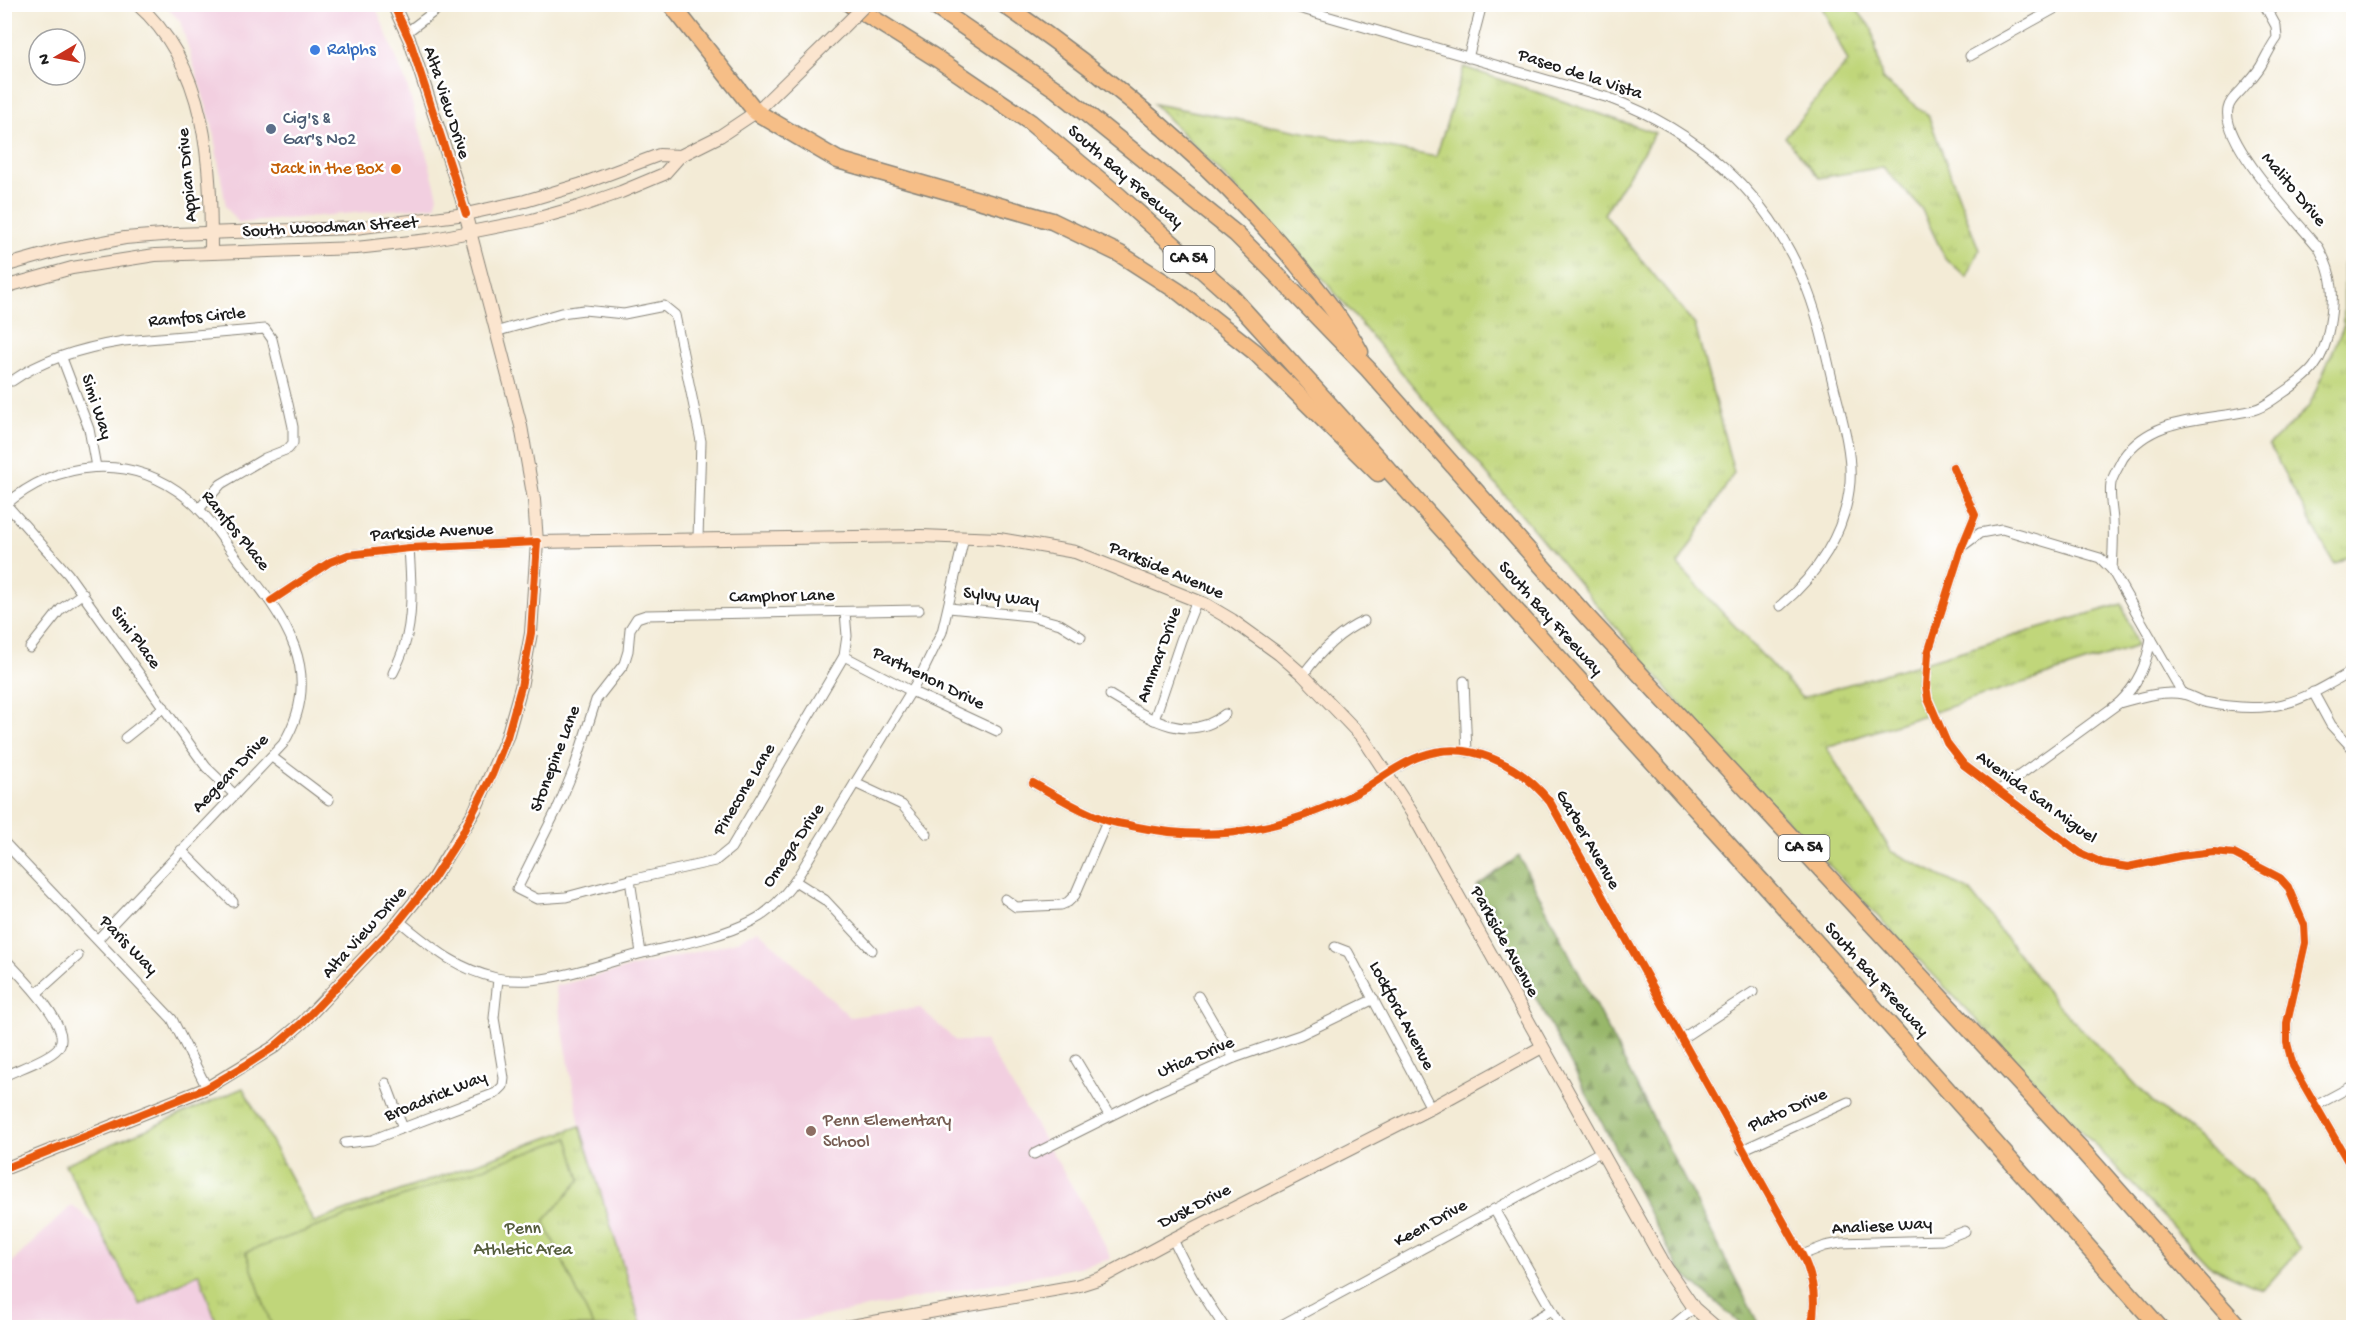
<svg xmlns="http://www.w3.org/2000/svg" width="2358" height="1332" viewBox="0 0 2358 1332" font-family="'Gochi Hand',sans-serif">
  <defs>
    <pattern id="grass-tufts" width="24" height="20" patternUnits="userSpaceOnUse" patternTransform="scale(1.5)"><rect width="24" height="20" fill="#c0d67a"/><path d="M3 7l-1-3M5 7V3M7 7l1-3M15 17l-1-3M17 17v-4M19 17l1-3" fill="none" stroke="#a4b769"/></pattern>
    <pattern id="forest-firs" width="22" height="20" patternUnits="userSpaceOnUse" patternTransform="scale(1.5)"><rect width="22" height="20" fill="#98b76a"/><path d="M5 1l3.5 6h-7zM16 11l3.5 6h-7z" fill="#7b9456"/></pattern>
  </defs>
  <rect width="100%" height="100%" fill="#fff"/>
  <filter id="ink" filterUnits="userSpaceOnUse"><feTurbulence type="fractalNoise" baseFrequency=".0167" numOctaves="2"/><feDisplacementMap in="SourceGraphic" scale="12" xChannelSelector="R" yChannelSelector="G"/><feConvolveMatrix kernelMatrix="1 2 1 2 8 2 1 2 1" color-interpolation-filters="sRGB"/></filter>
  <filter id="wash" filterUnits="userSpaceOnUse"><feTurbulence type="fractalNoise" baseFrequency=".008" numOctaves="4" result="noise"/><feDisplacementMap in="SourceGraphic" scale="24" xChannelSelector="R" yChannelSelector="G"/><feGaussianBlur stdDeviation="1.35" result="paint"/><feColorMatrix in="noise" values="0 0 0 0 0 0 0 0 0 0 0 0 0 0 0 0 0 1.4 0 .05"/><feComposite in="paint" operator="in"/></filter>
  <g filter="url(#wash)">
    <rect width="100%" height="100%" fill="#f3ebd6"/>
    <g fill="#f2cfe0">
      <path d="M164,5H375L407,85L438,196L435,206L239,223L226,207L212,125L180,21Z"/>
      <path d="M758,930L850,1017L920,1008L956,1041H985L1096,1226L1111,1259L1079,1267L767,1327H642L580,1126L555,986L736,942Z"/>
      <path d="M72,1205L97,1226L140,1305L199,1273L218,1327L5,1328V1269Z"/>
    </g>
    <g fill="url(#grass-tufts)" stroke="#6e794b" stroke-width="1.5">
      <path d="M1821,5H1853L1872,29L1882,79L1928,115L1979,250L1967,277L1945,258L1921,208L1883,167L1819,178L1785,137L1848,62Z"/>
      <path d="M1464,67L1655,133L1604,214L1695,325L1734,473L1678,565L1802,698L2122,604L2137,646L1826,747L1891,851L1970,891L2056,1003L2155,1104L2250,1180L2300,1249L2263,1290L2211,1267L1713,743L1318,273L1154,104L1436,157Z"/>
      <path d="M2353,245V554L2334,564L2269,445L2308,408L2344,325V264Z"/>
      <path d="M243,1088L314,1222L580,1126L642,1327H218L199,1273L140,1305L65,1164Z"/>
    </g>
    <path fill="url(#forest-firs)" stroke="#5a6a43" stroke-width="1.5" d="M1519,856L1760,1327H1745L1680,1271L1477,886Z"/>
    <path fill="#c0d67a" stroke="#6e794b" stroke-width="1.5" d="M568,1138L580,1180L544,1221L593,1326L272,1327L246,1252Z"/>
  </g>
  <g filter="url(#ink)">
    <g fill="none" stroke-linecap="round" stroke-linejoin="round">
      <g stroke="#888479" stroke-width="11">
        <g id="street">
          <path d="M1285,4L1609,98C1695,130 1767,192 1803,279C1817,311 1824,345 1832,379C1840,412 1852,448 1850,482C1846,532 1817,575 1780,606"/>
          <path d="M407,32L444,4"/>
          <path d="M1970,56L2063,4"/>
          <path d="M1468,58L1482,4"/>
          <path d="M495,332L561,313L584,310L624,314L664,306L675,315L701,441L698,538"/>
          <path d="M62,358L89,429L96,467"/>
          <path d="M12,381C43,359 87,347 124,341L265,329L272,339L288,404L293,427V443L288,449L265,458L221,484L199,509"/>
          <path d="M1953,467L1975,515L1961,549L1928,653L1926,685L1928,699L1947,743L1964,765L2080,853L2102,863L2128,867L2180,856L2214,852L2234,854L2280,878L2288,887L2304,925L2305,943L2287,1023V1043L2293,1066L2354,1172"/>
          <path d="M4,502L68,574L206,767L235,795"/>
          <path d="M4,506C57,460 130,452 187,498C208,515 223,540 239,561C284,617 327,672 283,744L98,939"/>
          <path d="M1964,545L1980,533L2002,529L2100,558L2112,570L2183,694"/>
          <path d="M2112,570C2113,553 2114,537 2113,520C2112,508 2109,494 2111,483C2113,475 2119,466 2123,458C2153,415 2208,421 2253,410C2263,408 2271,401 2280,395C2310,375 2323,364 2329,328C2335,296 2334,276 2319,248C2297,221 2221,142 2228,109C2230,99 2238,95 2244,87C2251,79 2259,71 2263,62C2268,53 2271,46 2277,38L2276,26L2264,4"/>
          <path d="M271,601L330,562L348,555L409,548L537,542"/>
          <path d="M949,608L1030,616L1060,624L1081,637"/>
          <path d="M845,612L847,636L844,656L731,848L715,861L630,880L566,897L537,899L517,889L559,805L574,769L596,700L624,664L628,651L630,629L637,618L646,615L919,610"/>
          <path d="M2151,638C2147,664 2138,684 2119,703C2138,698 2162,690 2183,694C2190,695 2197,700 2204,702C2228,707 2259,710 2283,704C2308,698 2331,683 2354,670"/>
          <path d="M30,648L61,609L83,593"/>
          <path d="M844,656L911,691L997,731"/>
          <path d="M393,673C397,665 401,656 404,647C414,616 411,579 409,548"/>
          <path d="M1303,675C1319,653 1339,632 1364,621"/>
          <path d="M1464,681L1467,752"/>
          <path d="M2313,692L2331,725L2354,750"/>
          <path d="M1110,695C1145,716 1187,746 1225,714"/>
          <path d="M1154,720L1181,640L1197,600"/>
          <path d="M125,738L164,707"/>
          <path d="M272,757L329,800"/>
          <path d="M855,783L902,805L927,834"/>
          <path d="M1033,783C1056,796 1080,811 1106,820C1114,823 1124,824 1132,826C1175,835 1217,837 1259,828C1294,821 1330,807 1362,790C1381,779 1400,763 1421,756C1468,738 1521,765 1550,802L1802,1255C1814,1278 1817,1302 1811,1328"/>
          <path d="M1998,791L2119,703"/>
          <path d="M4,842L172,1019L207,1088"/>
          <path d="M181,850L233,902"/>
          <path d="M630,880L641,953"/>
          <path d="M795,881L825,900L872,950"/>
          <path d="M1005,899L1016,907L1061,905L1068,902L1075,895L1107,821"/>
          <path d="M399,921C432,947 454,968 496,978C541,988 599,964 643,953C680,944 718,938 752,921C769,913 784,896 795,881L921,675L942,632L964,538"/>
          <path d="M1335,947L1348,952L1431,1108"/>
          <path d="M4,958C18,973 75,1028 58,1048C49,1059 18,1069 4,1076"/>
          <path d="M37,993L78,956"/>
          <path d="M1198,996L1234,1058"/>
          <path d="M1681,1039L1753,992"/>
          <path d="M1076,1060L1109,1115"/>
          <path d="M386,1083L403,1128"/>
          <path d="M2317,1105L2354,1085"/>
          <path d="M345,1143L372,1140L387,1134L496,1093L503,1086L504,1078L494,1018L498,979"/>
          <path d="M1742,1150L1848,1102"/>
          <path d="M1034,1154L1158,1092L1234,1058L1300,1035L1374,999"/>
          <path d="M1494,1209L1562,1328"/>
          <path d="M1173,1239C1187,1271 1205,1299 1225,1328"/>
          <path d="M1802,1255L1825,1246L1841,1243L1942,1240L1965,1231"/>
          <path d="M1276,1328L1602,1151"/>
          <path d="M1521,1328L1551,1310"/>
          <path d="M1670,1328L1694,1308"/>
        </g>
      </g>
      <g stroke="#888479" stroke-width="14">
        <g id="secondary">
          <path d="M137,4C208,66 211,165 211,252"/>
          <path d="M4,266L61,250L125,238L175,234L355,228L466,214L525,201L579,185L659,155L680,156"/>
          <path d="M4,287L72,268L155,255L356,248L429,240L532,220L578,207L621,192L664,174L680,156L720,136L756,112L838,32"/>
          <path d="M537,542L921,536L999,539L1075,552L1205,604L1232,620L1279,654L1303,675L1363,738L1412,813L1666,1267L1694,1308L1717,1328"/>
          <path d="M4,1169L207,1088L274,1047L303,1022L399,921L433,879L475,810L507,737L521,687L531,633L537,542L534,500L521,426L461,197L410,41L393,4"/>
          <path d="M840,1328L1076,1286L1101,1278L1173,1239L1431,1108L1542,1047"/>
        </g>
      </g>
      <g stroke="#888479" stroke-width="19">
        <g id="highway">
          <path d="M671,4L756,112L838,160L1052,221L1120,254L1179,292L1255,352L1378,473"/>
          <path d="M850,4L939,60L1030,122L1119,196L1229,294L1762,882L2160,1328"/>
          <path d="M931,4L1057,90L1236,234L1273,271L1368,369L1587,617L2080,1148L2240,1328"/>
          <path d="M1003,4C1111,78 1212,162 1296,263C1319,291 1343,320 1360,352"/>
        </g>
      </g>
      <use href="#street" stroke="#fff" stroke-width="9"/>
      <use href="#secondary" stroke="#fbe5cf" stroke-width="12"/>
      <use href="#highway" stroke="#f6be87" stroke-width="16"/>
      <g stroke="#888479" stroke-width="14" stroke-linecap="butt">
        <path id="secondary-bridge" d="M838,32L866,4"/>
      </g>
      <use href="#secondary-bridge" stroke="#fbe5cf" stroke-width="12"/>
      <g stroke="#fff" stroke-width="11">
        <g id="cycleway">
          <path d="M393,4L410,41L466,214"/>
          <path d="M1953,467L1975,515L1961,549L1928,653L1926,685L1928,699L1947,743L1964,765L2080,853L2102,863L2128,867L2180,856L2214,852L2234,854L2280,878L2288,887L2304,925L2305,943L2287,1023V1043L2293,1066L2354,1172"/>
          <path d="M1033,783C1056,796 1080,811 1106,820C1114,823 1124,824 1132,826C1175,835 1217,837 1259,828C1294,821 1330,807 1362,790C1381,779 1400,763 1421,756C1468,738 1521,765 1550,802L1802,1255C1814,1278 1817,1302 1811,1328"/>
          <path d="M4,1169L207,1088L248,1064L274,1047L303,1022L399,921L433,879L462,834L492,775L507,737L521,687L531,633L537,542L409,548L348,555L330,562L271,601"/>
        </g>
      </g>
      <use href="#cycleway" stroke="#e8590c" stroke-width="8"/>
    </g>
  </g>
  <circle fill="#3f7fe0" stroke="#fff" stroke-width="2" cx="315" cy="50" r="6"/>
  <circle fill="#5c6f8a" stroke="#fff" stroke-width="2" cx="271" cy="129" r="6"/>
  <circle fill="#e8710a" stroke="#fff" stroke-width="2" cx="396" cy="169" r="6"/>
  <circle fill="#8d6e63" stroke="#fff" stroke-width="2" cx="811" cy="1131" r="6"/>
  <g text-anchor="middle" dominant-baseline="central" stroke-width="5" stroke-linejoin="round" paint-order="stroke">
    <g fill="#fff" stroke="#606060" stroke-width="1.5">
      <rect x="1163.5" y="246" width="51" height="26" rx="4.5"/>
      <rect x="1778.5" y="835" width="51" height="26" rx="4.5"/>
    </g>
    <g font-size="16" font-weight="bold" fill="#1c1c1c">
      <text x="1189" y="259">CA 54</text>
      <text x="1804" y="848">CA 54</text>
    </g>
    <g font-size="18" fill="#366cbe" stroke="#fff" text-anchor="start">
      <text x="327" y="50">Ralphs</text>
    </g>
    <g font-size="18" fill="#1c1c1c" stroke="#fff">
      <text transform="translate(1580 75) rotate(18)">Paseo de la Vista</text>
      <text transform="translate(446 103) rotate(72)">Alta View Drive</text>
      <text transform="translate(188 175) rotate(-95)">Appian Drive</text>
      <text transform="translate(1125 177) rotate(41)">South Bay Freeway</text>
      <text transform="translate(2293 190) rotate(50)">Malito Drive</text>
      <text transform="translate(330 228) rotate(-3)">South Woodman Street</text>
      <text transform="translate(197 318) rotate(-5)">Ramfos Circle</text>
      <text transform="translate(96 407) rotate(72)">Simi Way</text>
      <text transform="translate(235 531) rotate(51)">Ramfos Place</text>
      <text transform="translate(432 533) rotate(-3)">Parkside Avenue</text>
      <text transform="translate(1166 571) rotate(23)">Parkside Avenue</text>
      <text transform="translate(782 597) rotate(-1)">Camphor Lane</text>
      <text transform="translate(1001 598) rotate(7)">Sylvy Way</text>
      <text transform="translate(1550 619) rotate(48)">South Bay Freeway</text>
      <text transform="translate(135 638) rotate(54)">Simi Place</text>
      <text transform="translate(1160 655) rotate(-70)">Annmar Drive</text>
      <text transform="translate(928 679) rotate(26)">Parthenon Drive</text>
      <text transform="translate(556 759) rotate(-69)">Stonepine Lane</text>
      <text transform="translate(231 774) rotate(-46)">Aegean Drive</text>
      <text transform="translate(745 790) rotate(-59)">Pinecone Lane</text>
      <text transform="translate(2036 798) rotate(36)">Avenida San Miguel</text>
      <text transform="translate(1587 840) rotate(60)">Garber Avenue</text>
      <text transform="translate(794 846) rotate(-56)">Omega Drive</text>
      <text transform="translate(365 933) rotate(-48)">Alta View Drive</text>
      <text transform="translate(1504 942) rotate(61)">Parkside Avenue</text>
      <text transform="translate(128 946) rotate(46)">Paris Way</text>
      <text transform="translate(1876 980) rotate(48)">South Bay Freeway</text>
      <text transform="translate(1401 1016) rotate(62)">Lockford Avenue</text>
      <text transform="translate(1196 1058) rotate(-23)">Utica Drive</text>
      <text transform="translate(436 1097) rotate(-22)">Broadrick Way</text>
      <text transform="translate(1788 1111) rotate(-24)">Plato Drive</text>
      <text transform="translate(1195 1207) rotate(-27)">Dusk Drive</text>
      <text transform="translate(1431 1224) rotate(-29)">Keen Drive</text>
      <text transform="translate(1882 1227) rotate(-3)">Analiese Way</text>
    </g>
    <g font-size="18" fill="#4e5e75" stroke="#fff" text-anchor="start">
      <text x="283" y="119">Cig's &amp;<tspan x="283" dy="21">Gar's No2</tspan></text>
    </g>
    <g font-size="18" fill="#c56008" stroke="#fff" text-anchor="end">
      <text x="384" y="169">Jack in the Box</text>
    </g>
    <g font-size="18" fill="#785e54" stroke="#fff" text-anchor="start">
      <text x="823" y="1121">Penn Elementary<tspan x="823" dy="21">School</tspan></text>
    </g>
    <g font-size="18" fill="#555d3d" stroke="#fff">
      <text x="523" y="1229">Penn<tspan x="523" dy="21">Athletic Area</tspan></text>
    </g>
  </g>
  <rect width="2358" height="1332" fill="none" stroke="#fff" stroke-width="24"/>
  <g transform="translate(57 57) rotate(260)"><circle r="28" fill="#ffffff" stroke="#a4a4a4" stroke-width="1.5"/>
  <path d="M0-4.5L10 22L0 15L-10 22Z" fill="#c8321e"/>
  <text y="-9" font-size="16" font-weight="bold" text-anchor="middle" fill="#1c1c1c">N</text>
  </g>
</svg>
